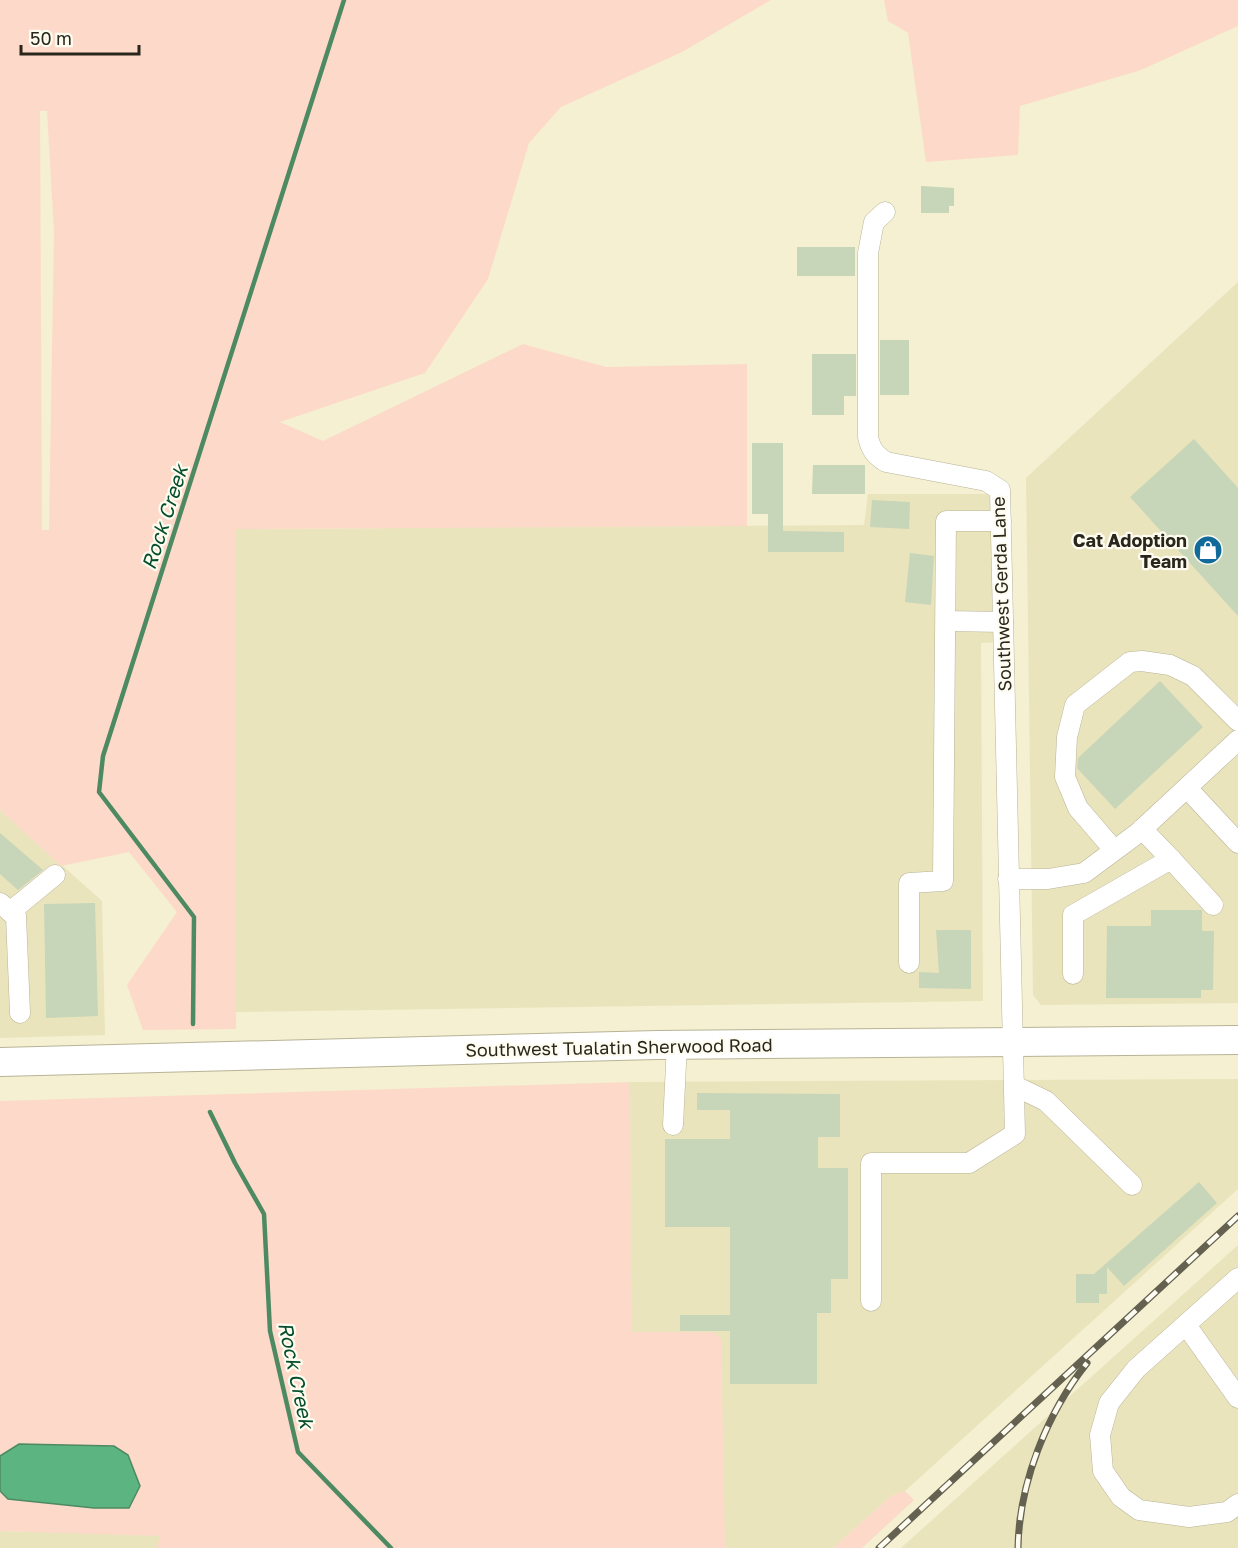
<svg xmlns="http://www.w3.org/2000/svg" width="1238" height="1548" viewBox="0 0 1238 1548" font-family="'Golos Text',sans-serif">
  <rect width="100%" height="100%" fill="#f4f0d1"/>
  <g fill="#eae4bd">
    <path d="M1238,282V1003L1041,1005L1033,995L1026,478Z"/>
    <path d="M868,494H1008L1009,642L981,643L983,1001L236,1012V529L864,525Z"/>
    <path d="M0,810L102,901L105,1035L0,1038Z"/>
    <path d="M1238,1079V1189L905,1491L891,1496L833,1548H725L714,1332L631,1333L630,1082Z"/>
    <path d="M1238,1245V1548H901Z"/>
    <path d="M0,1531L188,1536L187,1548H0Z"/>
  </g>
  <g fill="#fdd9c9" fill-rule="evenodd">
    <path d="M0,0H771L682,52L561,107L529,143L488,279L425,373L280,422L323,441L523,344L606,367L747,364V526L236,529V1029L143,1030L127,985L177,912L129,852L61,866L0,810ZM40,111H47L54,232L49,530H42Z"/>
    <path d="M884,0H1238V26L1141,70L1020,106L1018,155L926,162L908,33L888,21Z"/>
    <path d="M630,1082L631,1332H714L721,1339L725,1548H157L160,1536L0,1531V1101Z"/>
    <path d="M905,1491L914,1500L862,1548H833L891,1496Z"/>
  </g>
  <path fill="#5cb580" stroke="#4d8a62" stroke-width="1.5" d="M19,1444L114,1446L128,1455L140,1486L129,1508H94L8,1499L0,1491V1456Z"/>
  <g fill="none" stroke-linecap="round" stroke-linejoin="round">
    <g stroke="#4d8a62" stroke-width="4.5">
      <path d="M193,1024L194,917L99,792L103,756L344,0"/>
      <path d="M210,1112L235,1163L264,1214L270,1331L298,1452L391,1548"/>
    </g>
  </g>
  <g fill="#c7d5b8">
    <path d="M921,186L954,188V206H949V213H921Z"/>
    <rect x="797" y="247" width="58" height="29"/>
    <rect x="880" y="340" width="29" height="55"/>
    <path d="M812,354H856V396H844V415H812Z"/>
    <path d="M1194,439L1238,488V616L1130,497Z"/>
    <path d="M752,443H783V531L844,532V552H768V514H752Z"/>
    <path d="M813,465H865V494H812Z"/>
    <path d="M872,500L910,502L909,529L870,527Z"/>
    <path d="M910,553L934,556L931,605L905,602Z"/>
    <path d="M1160,681L1203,727L1115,809L1077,768L1078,758Z"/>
    <path d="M0,833L43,870L18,890L0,874Z"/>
    <path d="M95,903L98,1016L46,1018L44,904Z"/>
    <path d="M1151,910H1202V931H1214L1213,990H1201V998H1106L1107,926H1151Z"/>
    <path d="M936,930H971V989L919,988V972L939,973Z"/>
    <path d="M697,1093L840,1094V1137H818V1168H848V1279H831V1313H817V1384H730V1331H680V1315H730V1227H665V1139H730V1110H697Z"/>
    <path d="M1199,1182L1217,1203L1124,1286L1107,1267V1294H1099V1303H1076V1274H1094Z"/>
  </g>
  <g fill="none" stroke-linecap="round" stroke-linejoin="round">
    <g stroke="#b8b396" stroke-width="21">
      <g id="minor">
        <path d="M946,621L1003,622"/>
        <path d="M1187,788L1238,843"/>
        <path d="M1114,850L1078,808L1065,777L1067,737L1075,705L1130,662L1142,661L1170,665L1193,676L1238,721"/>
        <path d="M1171,859L1213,905"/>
        <path d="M1008,879H1048L1084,873L1138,833L1238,740"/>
        <path d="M0,903L16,916L20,1013"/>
        <path d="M10,912L55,875"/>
        <path d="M909,963V883L943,881L946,521H1001"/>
        <path d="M1073,974V915L1171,859L1142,829"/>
        <path d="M1015,1086L1046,1101L1132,1185"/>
        <path d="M673,1125L677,1044"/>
        <path d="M1238,1278L1136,1369L1109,1403L1100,1435L1103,1471L1121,1497L1139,1510L1189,1517L1227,1512L1238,1504"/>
        <path d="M871,1301V1163H969L1015,1134L1000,490L986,481L886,462C875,455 871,450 868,437V253L874,222L885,212"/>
        <path d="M1186,1325L1238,1398"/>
      </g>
    </g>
    <g stroke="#b8b396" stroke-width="30">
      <path id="highway" d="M0,1062L657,1045L1238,1040"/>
    </g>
    <use href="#minor" stroke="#fff" stroke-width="20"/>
    <use href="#highway" stroke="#fff" stroke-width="28"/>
    <g stroke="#646150" stroke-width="7">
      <g id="rail">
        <path d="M879,1548L1238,1216"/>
        <path d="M1018,1548C1019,1483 1047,1413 1087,1363"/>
      </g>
    </g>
    <use href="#rail" stroke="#fefcf0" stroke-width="4.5" stroke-dasharray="14" stroke-linecap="butt"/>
  </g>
  <defs>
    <g id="shop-disc" transform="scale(1.5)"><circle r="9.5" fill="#106b9b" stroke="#fefcf0"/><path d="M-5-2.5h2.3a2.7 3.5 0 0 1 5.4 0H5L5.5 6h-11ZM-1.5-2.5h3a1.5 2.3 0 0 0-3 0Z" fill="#fff"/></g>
  </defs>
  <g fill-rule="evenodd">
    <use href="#shop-disc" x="1208" y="550"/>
  </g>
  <g text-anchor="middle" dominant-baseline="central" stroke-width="4.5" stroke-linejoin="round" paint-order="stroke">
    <g font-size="18" font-weight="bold" fill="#29271b" stroke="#fefcf0" text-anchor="end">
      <text x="1187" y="540">Cat Adoption<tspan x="1187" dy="21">Team</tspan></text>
    </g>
    <g font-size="18" fill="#29271b" stroke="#fefcf0">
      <text transform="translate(1001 594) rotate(-92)">Southwest Gerda Lane</text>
      <text transform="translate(619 1047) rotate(-1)">Southwest Tualatin Sherwood Road</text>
    </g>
    <g font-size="20" font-style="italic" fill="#054e2c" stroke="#fefcf0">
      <text transform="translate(164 517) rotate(-72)">Rock Creek</text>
      <text transform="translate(297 1375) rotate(78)">Rock Creek</text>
    </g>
  </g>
  <path d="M21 45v9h118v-9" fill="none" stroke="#29271b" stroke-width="3"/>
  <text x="30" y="45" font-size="18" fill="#29271b" stroke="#fefcf0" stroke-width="4.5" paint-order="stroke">50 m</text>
</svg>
